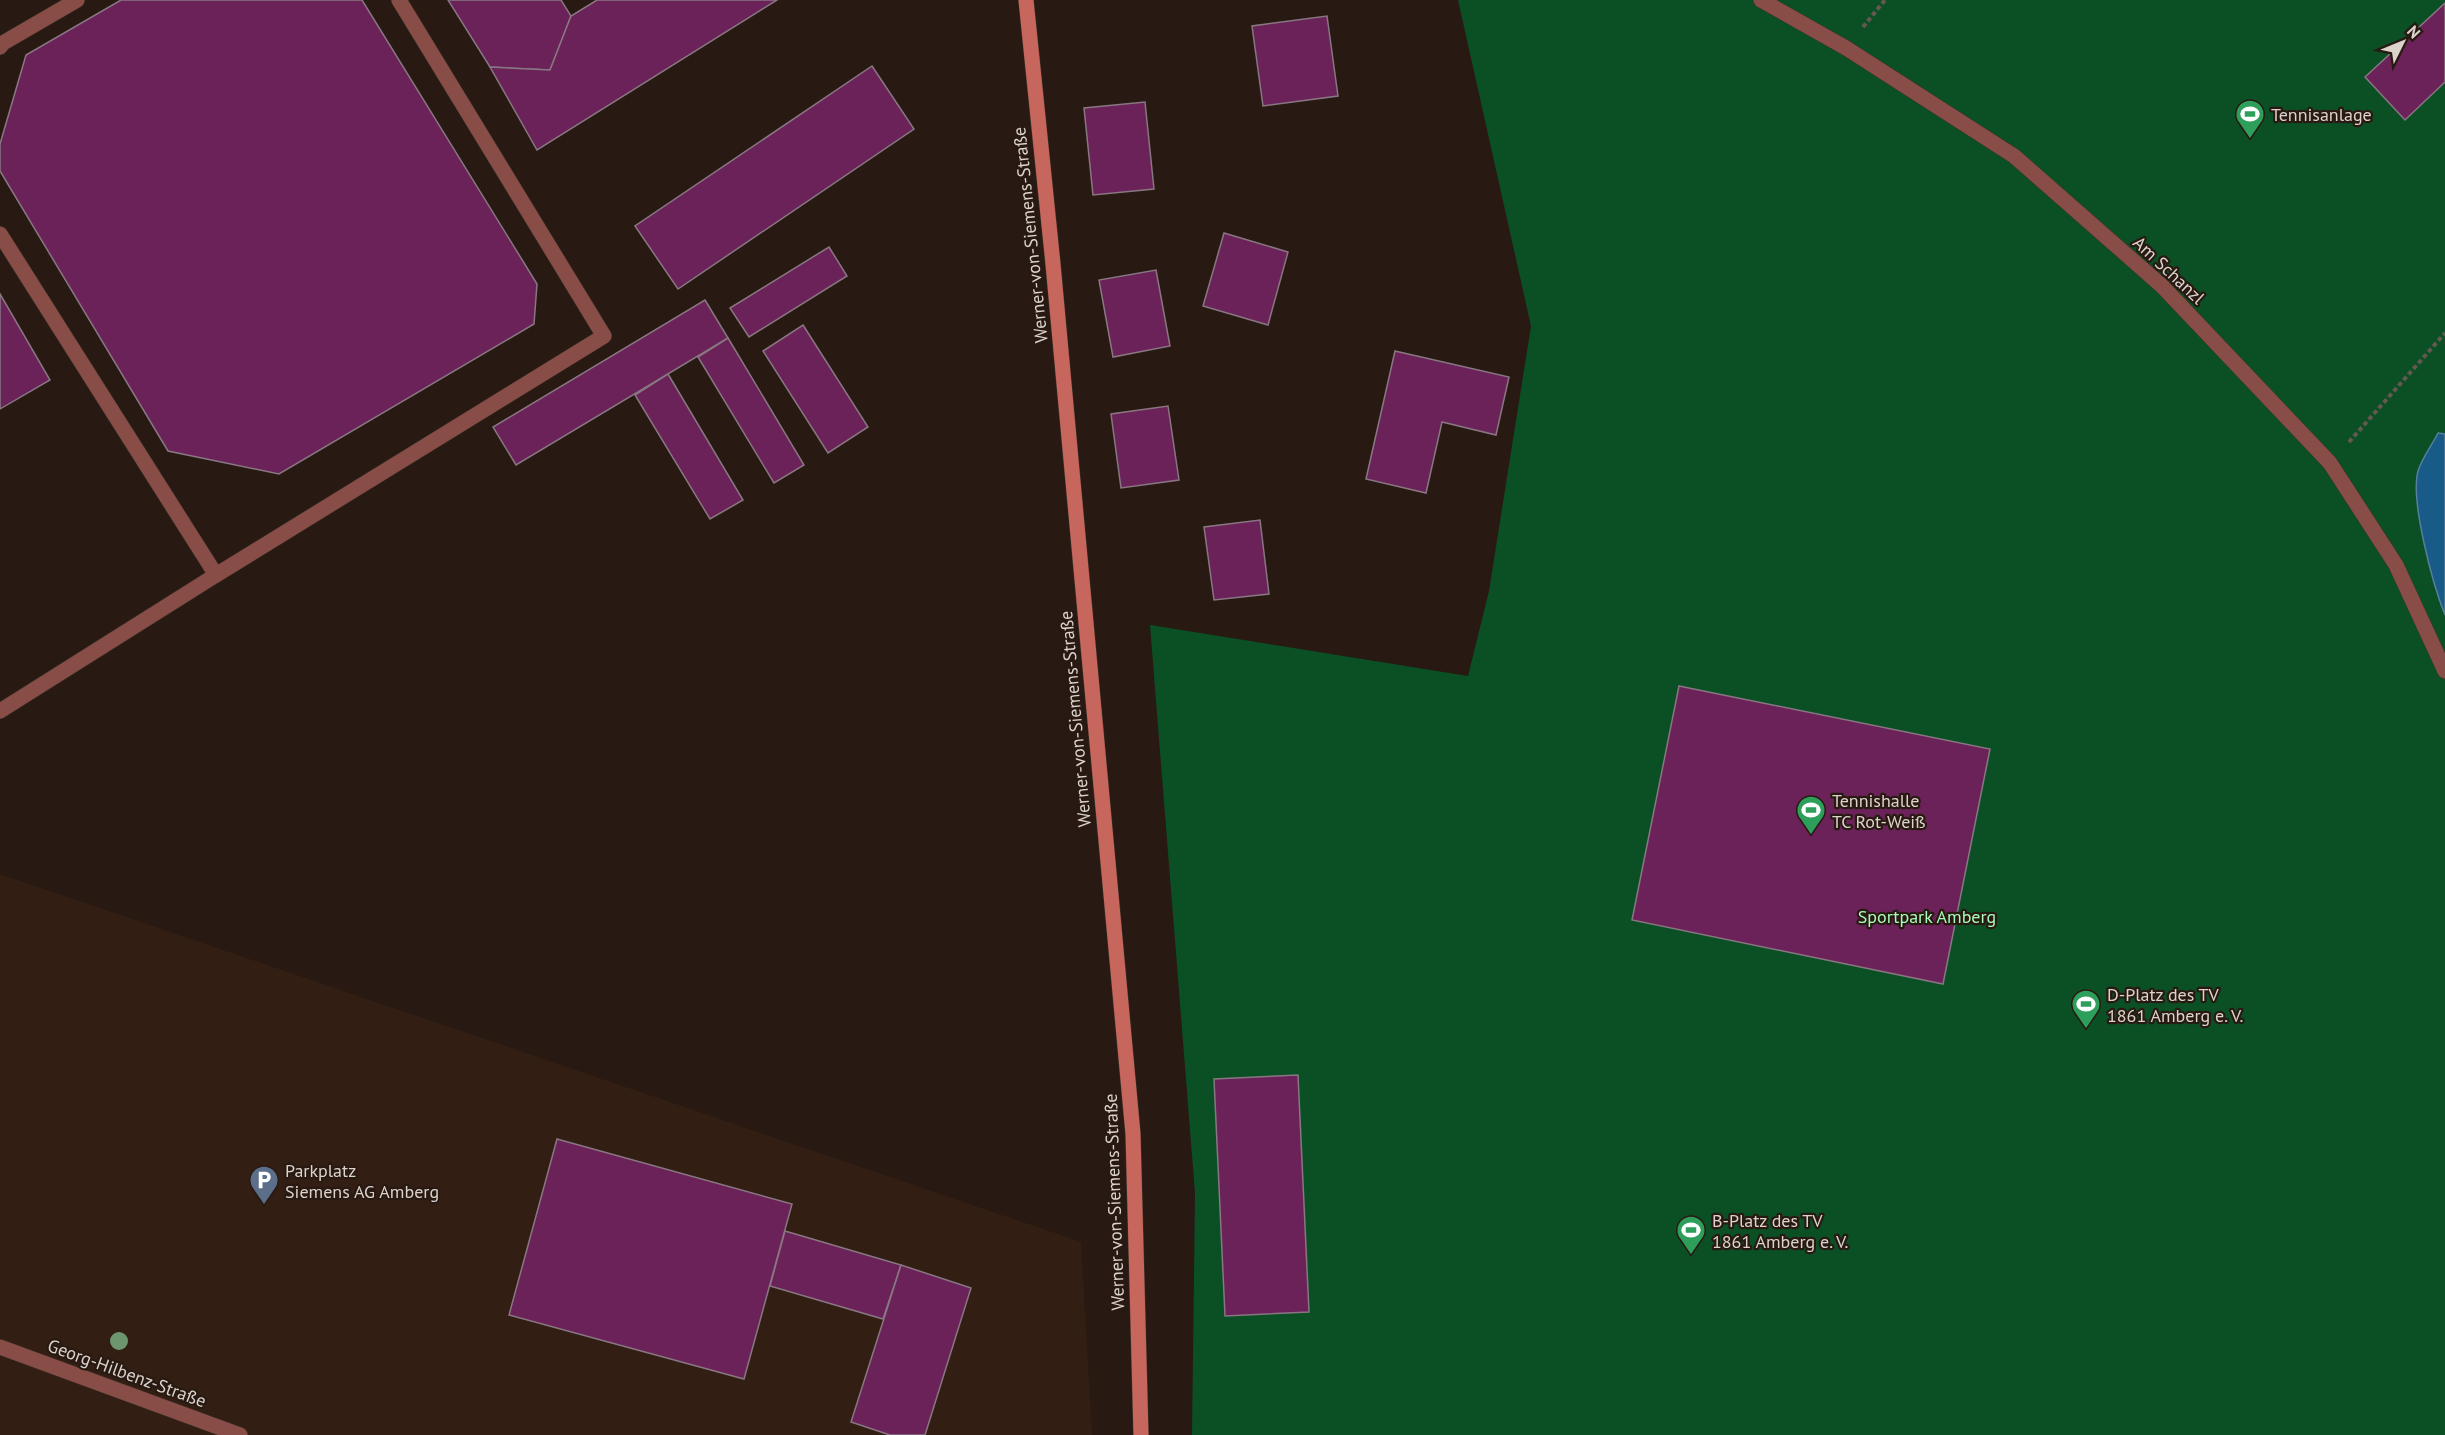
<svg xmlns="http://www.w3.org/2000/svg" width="2445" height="1435" viewBox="0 0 2445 1435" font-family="'PT Sans',sans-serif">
  <rect width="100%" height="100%" fill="#281a12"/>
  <path fill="#321e13" d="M0,874L1081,1242L1092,1435H0Z"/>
  <path fill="#0b4f24" d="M1458,0H2445V1435H1192L1195,1193L1150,625L1468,676L1489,591L1531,326Z"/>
  <path fill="#195b88" stroke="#547f9d" stroke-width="1.5" d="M2438,433L2445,434V615C2433,585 2410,501 2418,471C2422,458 2432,445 2438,433Z"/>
  <g fill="#6b2258" stroke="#887782" stroke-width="1.5">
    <path d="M121,0H362L537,284L534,324L279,474L168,451L0,171V144L26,55Z"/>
    <path d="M448,0H561L571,16L550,70L490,67Z"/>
    <path d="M597,0H777L537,150L490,67L550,70L571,16Z"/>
    <path d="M2445,3V82L2405,120L2365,77Z"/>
    <path d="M1327,16L1338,96L1263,106L1252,26Z"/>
    <path d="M872,66L914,129L678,289L635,226Z"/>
    <path d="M1145,102L1154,189L1093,195L1084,108Z"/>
    <path d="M1224,233L1288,252L1268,325L1203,306Z"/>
    <path d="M829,247L847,276L749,337L730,308Z"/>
    <path d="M1156,270L1170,346L1113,357L1099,280Z"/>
    <path d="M0,294L50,380L0,409Z"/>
    <path d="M705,300L728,338L516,465L493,427Z"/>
    <path d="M803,325L868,427L828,453L763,351Z"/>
    <path d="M728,338L804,465L774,483L698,357Z"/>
    <path d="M1395,351L1509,377L1496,435L1442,422L1426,493L1366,479Z"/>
    <path d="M668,374L743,500L710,519L635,395Z"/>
    <path d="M1168,406L1179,480L1121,488L1111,414Z"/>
    <path d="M1260,520L1269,594L1214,600L1204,527Z"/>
    <path d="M1679,686L1990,749L1943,984L1632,920Z"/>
    <path d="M1298,1075L1309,1312L1225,1316L1214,1079Z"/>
    <path d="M557,1139L792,1204L744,1379L509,1315Z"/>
    <path d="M785,1231L901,1265L883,1319L770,1286Z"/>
    <path d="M901,1265L971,1288L925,1435H890L851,1422Z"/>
  </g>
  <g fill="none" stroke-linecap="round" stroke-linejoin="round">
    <g stroke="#41342c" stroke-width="16">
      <g id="lane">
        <path d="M0,47L3,43L77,0"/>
        <path d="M0,234L216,575L0,711"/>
        <path d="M216,575L604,336L399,0"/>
      </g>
    </g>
    <g stroke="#41342c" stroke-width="16">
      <g id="street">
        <path d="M1761,0L1846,48L2014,156L2162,286L2330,463L2396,565L2445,671"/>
        <path d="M0,1347L240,1435"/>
      </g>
    </g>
    <g stroke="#41342c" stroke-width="16">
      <path id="secondary" d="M1026,0L1053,264L1133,1134L1141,1435"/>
    </g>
    <g stroke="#645851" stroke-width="4" stroke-dasharray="4.5 3" stroke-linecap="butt">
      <path d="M1863,27L1885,0"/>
      <path d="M2349,442L2445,333"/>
    </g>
    <use href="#lane" stroke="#894d47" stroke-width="15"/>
    <use href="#street" stroke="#894d47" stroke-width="15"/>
    <use href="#secondary" stroke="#c6665d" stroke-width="15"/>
  </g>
  <circle fill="#6e966e" cx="119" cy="1341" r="9"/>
  <defs>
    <g id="stadium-pin" transform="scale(1.5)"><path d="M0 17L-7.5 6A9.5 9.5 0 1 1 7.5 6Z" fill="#2e9e5b" stroke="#281a12"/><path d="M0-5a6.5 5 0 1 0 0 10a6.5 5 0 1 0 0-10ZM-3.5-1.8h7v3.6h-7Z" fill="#fff"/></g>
    <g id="parking-pin" transform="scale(1.5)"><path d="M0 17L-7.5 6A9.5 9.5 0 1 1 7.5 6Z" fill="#5c6f8a" stroke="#281a12"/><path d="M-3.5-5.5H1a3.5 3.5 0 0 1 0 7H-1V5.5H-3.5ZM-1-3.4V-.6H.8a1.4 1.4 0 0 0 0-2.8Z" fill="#fff"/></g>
  </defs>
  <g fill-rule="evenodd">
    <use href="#stadium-pin" x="2250" y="114"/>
    <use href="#stadium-pin" x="1811" y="810"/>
    <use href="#stadium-pin" x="2086" y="1004"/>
    <use href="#parking-pin" x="264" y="1180"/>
    <use href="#stadium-pin" x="1691" y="1230"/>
  </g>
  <g text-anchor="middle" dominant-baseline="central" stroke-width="4.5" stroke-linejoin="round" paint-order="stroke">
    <g font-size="18" fill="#dcd3cd" stroke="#281a12" text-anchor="start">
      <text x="2271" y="114">Tennisanlage</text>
      <text x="1832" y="800">Tennishalle<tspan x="1832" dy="21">TC Rot-Weiß</tspan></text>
      <text x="2107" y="994">D-Platz des TV<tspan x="2107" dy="21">1861 Amberg e. V.</tspan></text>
      <text x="285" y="1170">Parkplatz<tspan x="285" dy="21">Siemens AG Amberg</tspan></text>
      <text x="1712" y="1220">B-Platz des TV<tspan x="1712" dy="21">1861 Amberg e. V.</tspan></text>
    </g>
    <g font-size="18" fill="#dcd3cd" stroke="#281a12">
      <text transform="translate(1030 235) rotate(-96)">Werner-von-Siemens-Straße</text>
      <text transform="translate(2169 270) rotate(43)">Am Schanzl</text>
      <text transform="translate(1075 719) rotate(-95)">Werner-von-Siemens-Straße</text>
      <text transform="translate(1114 1202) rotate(-92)">Werner-von-Siemens-Straße</text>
      <text transform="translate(127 1373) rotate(20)">Georg-Hilbenz-Straße</text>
    </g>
    <g font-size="18" fill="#a7fbb9" stroke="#281a12">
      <text x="1927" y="916">Sportpark Amberg</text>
    </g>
  </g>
  <g transform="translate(2403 42) rotate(47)" stroke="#281a12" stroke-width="4.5" paint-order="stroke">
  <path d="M0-4.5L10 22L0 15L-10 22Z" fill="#dcd3cd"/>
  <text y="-9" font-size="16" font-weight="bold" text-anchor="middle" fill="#dcd3cd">N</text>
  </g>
</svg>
